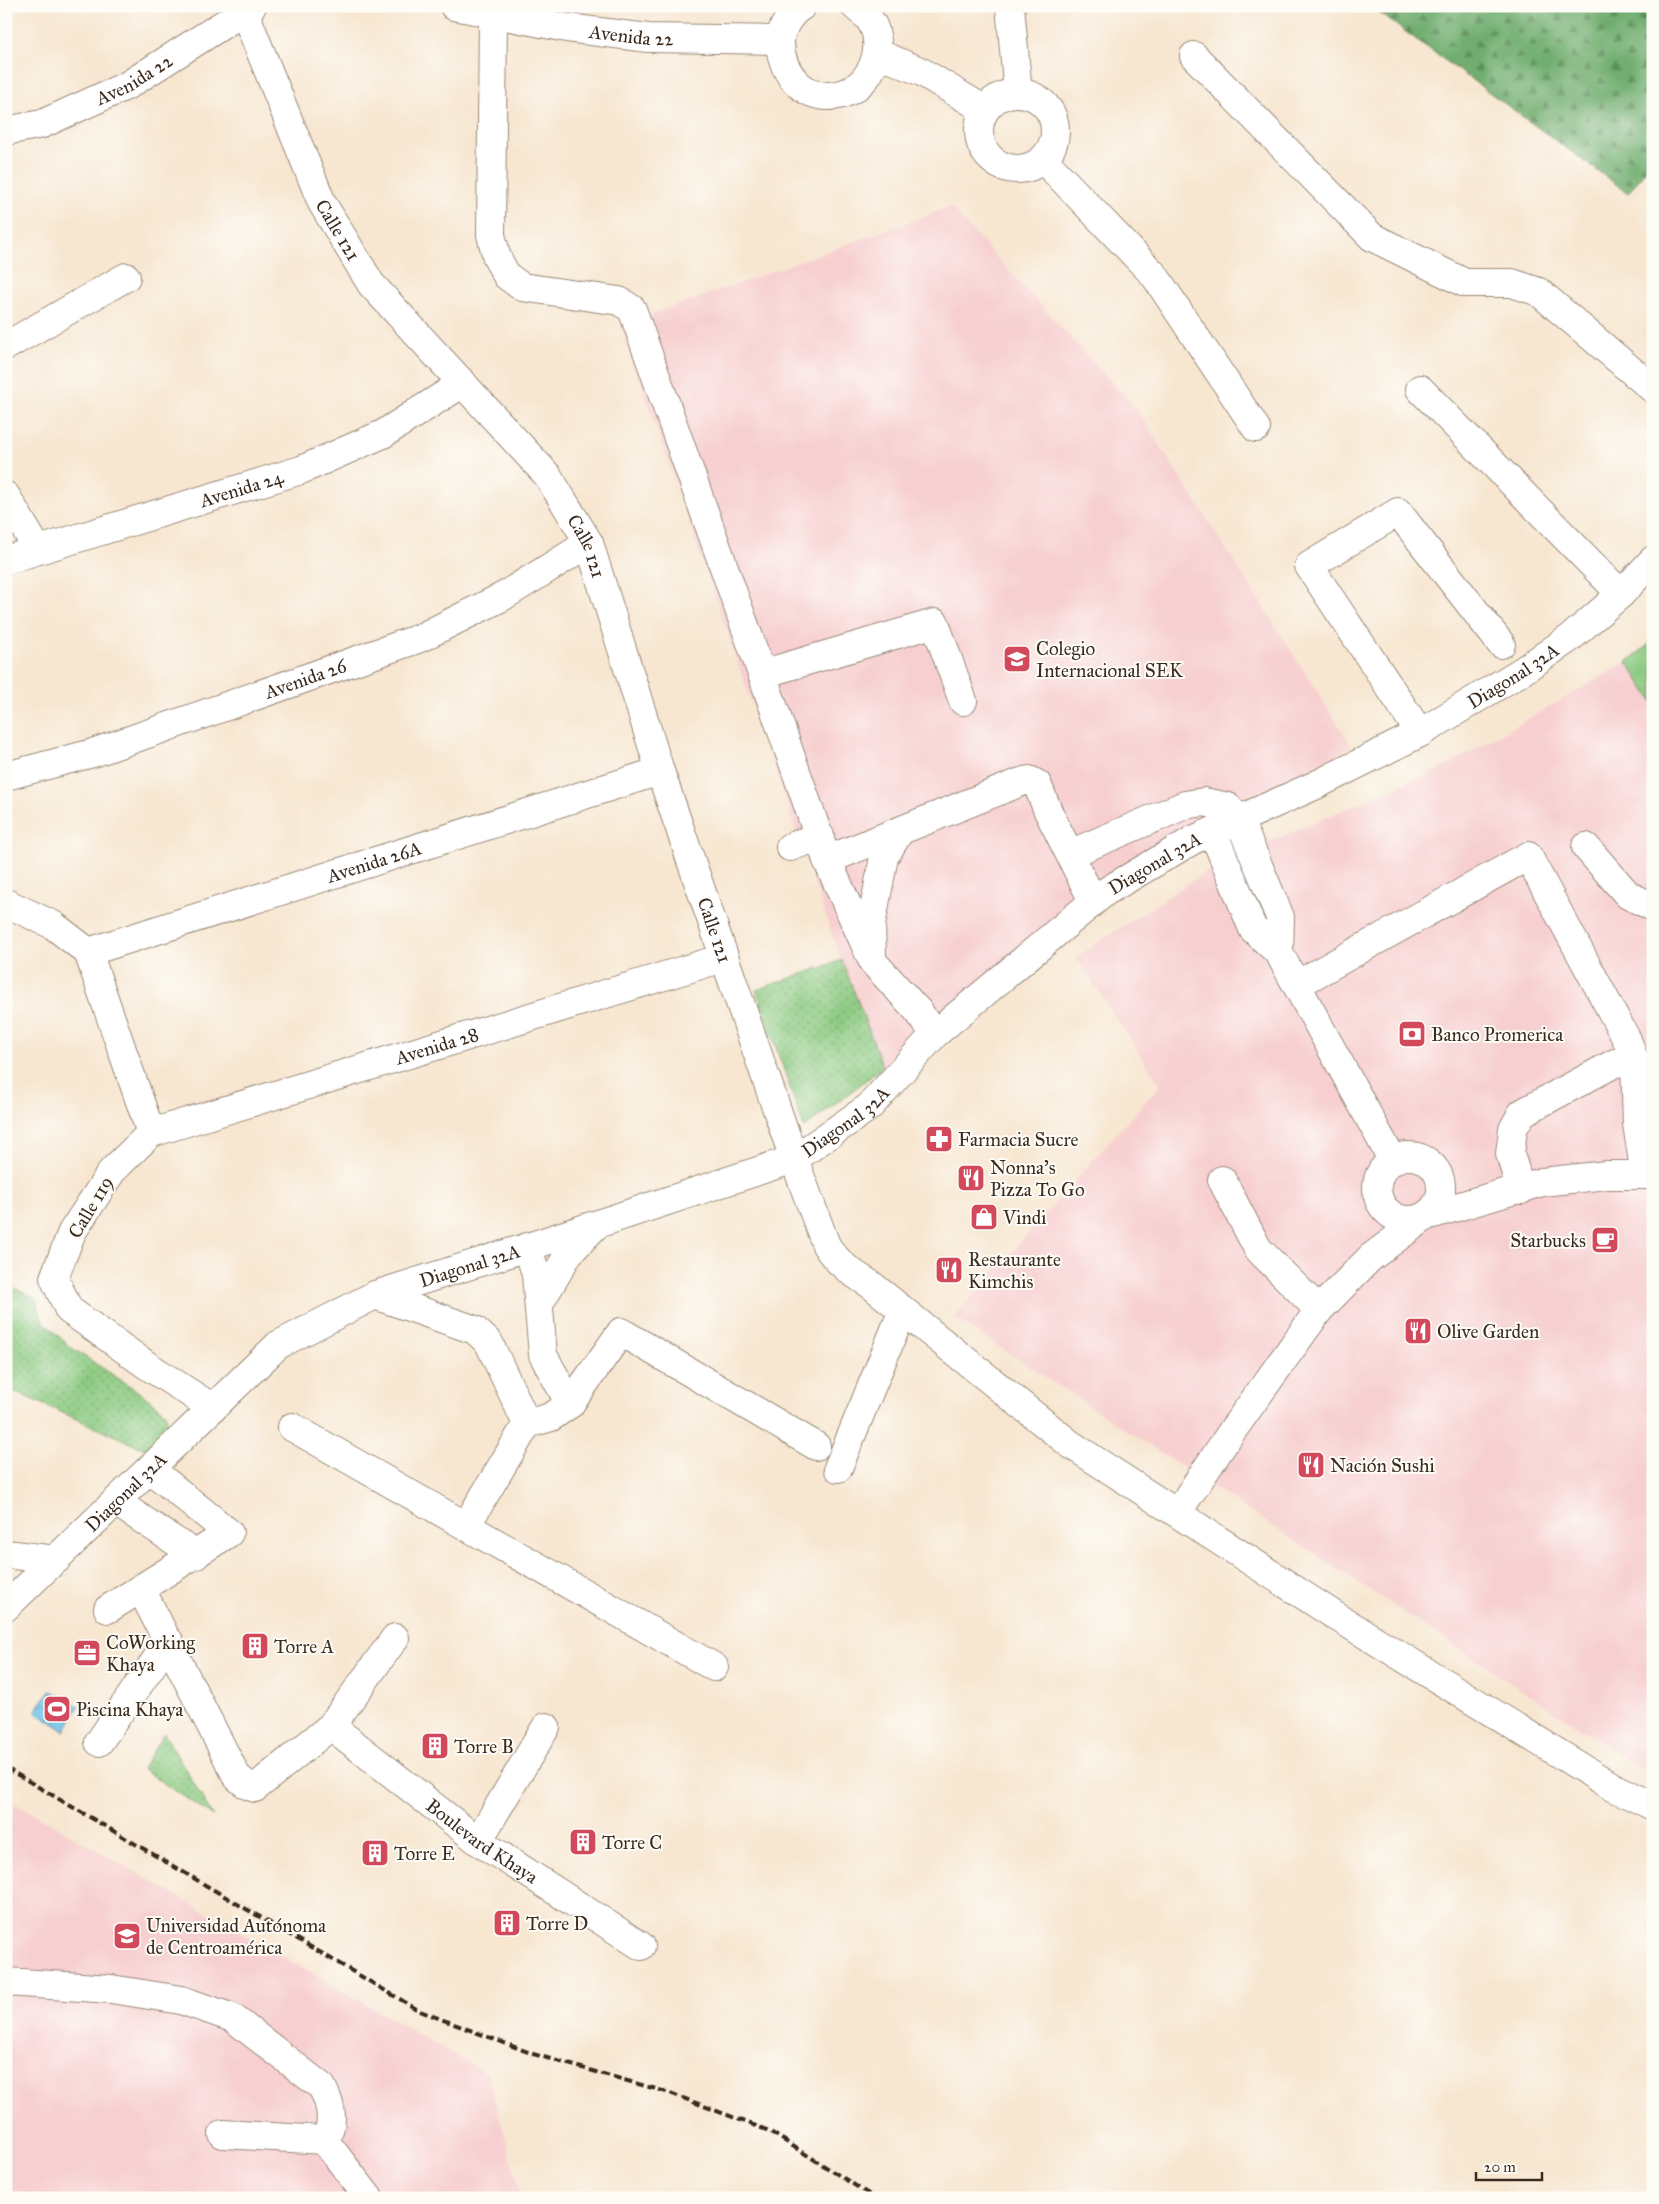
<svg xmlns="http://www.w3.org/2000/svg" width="1659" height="2204" font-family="'IM FELL Great Primer',serif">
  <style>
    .built { fill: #f7cfd0 }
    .grass { fill: #8ac980; stroke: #627a4f }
    .forest { fill: url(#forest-firs); stroke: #556c46 }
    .park { fill: url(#park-dots); stroke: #627a4f }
    .water { fill: url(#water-waves); stroke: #547684 }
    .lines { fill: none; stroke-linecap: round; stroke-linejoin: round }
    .minor-casing { stroke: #987; stroke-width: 30 }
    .minor { stroke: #fff; stroke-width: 28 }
    .rail { stroke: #3b2a1e; stroke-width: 4; stroke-dasharray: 8 4; stroke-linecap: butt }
    .labels { text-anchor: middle; stroke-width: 4; stroke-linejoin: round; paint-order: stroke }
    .street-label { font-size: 19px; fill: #3b2a1e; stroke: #fdfcf7 }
    .poi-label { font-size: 19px; fill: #3b2a1e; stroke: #fdfcf7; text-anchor: start }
  </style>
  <defs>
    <pattern id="forest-firs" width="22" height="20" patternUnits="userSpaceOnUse" patternTransform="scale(1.25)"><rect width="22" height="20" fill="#6fad6e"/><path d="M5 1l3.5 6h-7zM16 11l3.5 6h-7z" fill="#5c8d5a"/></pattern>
    <pattern id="park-dots" width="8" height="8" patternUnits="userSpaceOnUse" patternTransform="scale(1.25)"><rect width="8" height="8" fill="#8ac980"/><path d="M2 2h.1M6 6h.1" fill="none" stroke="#72a368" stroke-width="1.8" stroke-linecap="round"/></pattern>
    <pattern id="water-waves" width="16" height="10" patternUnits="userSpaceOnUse" patternTransform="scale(1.25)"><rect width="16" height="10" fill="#6ec2ea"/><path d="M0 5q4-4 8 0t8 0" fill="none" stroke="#5c9ebd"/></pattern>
  </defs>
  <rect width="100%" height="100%" fill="#fdfcf7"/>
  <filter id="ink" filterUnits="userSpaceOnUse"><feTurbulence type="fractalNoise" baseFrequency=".02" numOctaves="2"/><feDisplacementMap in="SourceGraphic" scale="10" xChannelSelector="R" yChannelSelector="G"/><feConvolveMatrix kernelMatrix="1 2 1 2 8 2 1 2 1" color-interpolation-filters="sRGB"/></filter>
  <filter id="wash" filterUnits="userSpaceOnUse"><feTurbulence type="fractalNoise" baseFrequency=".0096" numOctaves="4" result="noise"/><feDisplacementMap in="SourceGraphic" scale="20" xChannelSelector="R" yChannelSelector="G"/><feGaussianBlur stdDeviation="1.12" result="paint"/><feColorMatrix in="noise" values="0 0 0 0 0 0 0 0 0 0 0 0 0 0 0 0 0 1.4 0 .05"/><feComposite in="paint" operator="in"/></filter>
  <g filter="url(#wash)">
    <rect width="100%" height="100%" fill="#f7e6d0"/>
    <g class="built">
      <path d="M950,207L1137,410L1352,746L1105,895L804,1128L756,990L841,960L621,326Z"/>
      <path d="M1627,662L1653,702V1776L954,1317L1160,1085L1076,957L1220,863L1450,764Z"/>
      <path d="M6,1798L488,2074L522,2198H6Z"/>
    </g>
    <path class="grass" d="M1653,641V702L1627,662Z"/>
    <path class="forest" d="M1370,6H1644L1653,13V161L1628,193Z"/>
    <g class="park">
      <path d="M842,960L883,1067L804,1128L756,990Z"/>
      <path d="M6,1284L36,1299L42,1320L69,1346L142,1394L166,1413L168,1429L149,1451L6,1388Z"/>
      <path d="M164,1733L213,1816L142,1769Z"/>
    </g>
    <path class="water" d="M50,1690L79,1706L65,1731L35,1712Z"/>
  </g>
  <g filter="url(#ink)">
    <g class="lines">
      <defs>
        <g id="minor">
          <path id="s1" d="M242,6L322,203L371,284L548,476L589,543L660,771L794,1159L826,1245C838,1264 852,1273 870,1284L1070,1444L1334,1615L1613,1787L1653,1806"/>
          <path id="s2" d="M454,6L567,28L648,38L780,40"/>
          <path d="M802,6C790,13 779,31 780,44C782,76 808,104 842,94C873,85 889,43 867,16C863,13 859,10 855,6"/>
          <path d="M1010,6L1018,93"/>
          <path d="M493,14L491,235L497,258L507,276L522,287L619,301L632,309L762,674"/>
          <path d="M877,53L922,72L985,110"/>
          <path d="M1194,56L1372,237L1465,283H1512L1539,292L1653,389"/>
          <circle cx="1017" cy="131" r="38"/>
          <path id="s3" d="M6,131L42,124L128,85L252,6"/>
          <path d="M1044,160L1155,276L1256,428"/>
          <path d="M6,346L126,277"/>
          <path d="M1420,389L1621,594"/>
          <path d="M6,496L38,550"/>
          <path id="s4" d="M6,560L301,470L383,434L463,383"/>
          <path d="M1420,733L1309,566L1398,512L1501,644"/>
          <path id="s5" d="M6,776L93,753L420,638L502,597L589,543"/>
          <path d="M1213,832L1253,929L1279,953L1393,1161"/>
          <path d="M790,847L820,836"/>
          <path d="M1586,847L1628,895L1653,907"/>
          <path d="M1070,854L1185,805L1204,802L1228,807L1239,820L1280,917L1279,953"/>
          <path d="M827,860L1021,782L1029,780L1037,784L1048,811L1093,901"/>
          <path d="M6,903L53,925L88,952"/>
          <path id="s6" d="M88,952L660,771"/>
          <path d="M88,952L151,1133L112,1171L72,1232L54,1278L69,1310L148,1366L213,1408"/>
          <path d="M872,953L871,925L884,857L900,831"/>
          <path d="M1298,984L1528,856L1627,1040L1635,1061"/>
          <path d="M935,1034L918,1011L873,962L827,860L762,674L935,623L963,701"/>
          <path id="s7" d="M151,1133L723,958"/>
          <circle cx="1409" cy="1188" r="32"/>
          <path d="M1222,1180L1258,1249L1319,1310"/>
          <path d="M1521,1190L1510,1154L1513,1129L1522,1113L1615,1063L1635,1061L1637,1124L1645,1175"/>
          <path d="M528,1247L536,1275L543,1355L570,1404"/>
          <path d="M375,1295L475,1330L489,1343L527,1424"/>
          <path d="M539,1304L569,1253L594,1227"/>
          <path d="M292,1427L466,1526"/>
          <path d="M838,1468L903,1310"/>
          <path d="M116,1502L196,1555"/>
          <path d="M1177,1513L1232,1431L1319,1310L1370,1258L1426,1216L1542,1182L1607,1175H1653"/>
          <path d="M6,1554L56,1560"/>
          <path d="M141,1589L237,1777L247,1785L255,1788L331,1726L395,1638"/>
          <path id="s8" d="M6,1607L278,1345L375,1295L528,1247L794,1159L869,1107L935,1034L1105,892L1193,840L1316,785L1420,733L1522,671L1570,638L1621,594L1653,560"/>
          <path d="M108,1609L229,1533L150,1469"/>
          <path d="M714,1667L466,1526L527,1424L551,1417L570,1404L621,1332L816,1446"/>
          <path id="s9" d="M331,1726L478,1841L641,1946"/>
          <path d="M99,1742L169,1641"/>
          <path d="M478,1841L546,1727"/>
          <path d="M6,1982L111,1989L181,2000L233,2018L322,2087C331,2104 336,2123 324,2140L223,2134"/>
          <path d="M324,2140L369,2198"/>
        </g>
      </defs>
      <use href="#minor" class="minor-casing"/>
      <use href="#minor" class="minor"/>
      <path class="rail" d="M6,1768L420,2011L533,2054L670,2093L769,2131L875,2198"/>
    </g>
  </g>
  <defs>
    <symbol id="school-square" viewBox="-11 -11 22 22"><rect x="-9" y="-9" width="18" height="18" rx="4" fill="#d1495b" stroke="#fdfcf7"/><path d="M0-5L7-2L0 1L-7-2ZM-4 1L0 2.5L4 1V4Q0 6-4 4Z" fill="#fff"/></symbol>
    <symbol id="bank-square" viewBox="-11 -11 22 22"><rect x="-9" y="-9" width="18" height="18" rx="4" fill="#d1495b" stroke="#fdfcf7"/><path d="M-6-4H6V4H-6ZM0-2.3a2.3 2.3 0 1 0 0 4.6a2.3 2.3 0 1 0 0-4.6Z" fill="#fff"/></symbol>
    <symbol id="pharmacy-square" viewBox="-11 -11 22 22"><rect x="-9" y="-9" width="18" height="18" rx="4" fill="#d1495b" stroke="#fdfcf7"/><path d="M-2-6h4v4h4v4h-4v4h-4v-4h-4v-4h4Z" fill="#fff"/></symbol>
    <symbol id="restaurant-square" viewBox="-11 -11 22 22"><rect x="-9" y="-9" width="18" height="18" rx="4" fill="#d1495b" stroke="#fdfcf7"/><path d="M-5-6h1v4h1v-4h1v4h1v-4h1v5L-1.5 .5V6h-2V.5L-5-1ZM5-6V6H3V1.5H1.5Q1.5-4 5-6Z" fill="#fff"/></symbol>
    <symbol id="shop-square" viewBox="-11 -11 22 22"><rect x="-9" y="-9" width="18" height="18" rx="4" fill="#d1495b" stroke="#fdfcf7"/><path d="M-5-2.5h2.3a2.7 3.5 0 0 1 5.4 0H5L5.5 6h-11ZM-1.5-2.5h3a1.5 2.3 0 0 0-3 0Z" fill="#fff"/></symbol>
    <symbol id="cafe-square" viewBox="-11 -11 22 22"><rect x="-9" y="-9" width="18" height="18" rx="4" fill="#d1495b" stroke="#fdfcf7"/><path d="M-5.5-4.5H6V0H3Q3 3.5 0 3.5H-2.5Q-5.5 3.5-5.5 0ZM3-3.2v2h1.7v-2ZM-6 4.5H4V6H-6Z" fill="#fff"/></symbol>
    <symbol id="building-square" viewBox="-11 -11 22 22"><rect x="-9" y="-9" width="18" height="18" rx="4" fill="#d1495b" stroke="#fdfcf7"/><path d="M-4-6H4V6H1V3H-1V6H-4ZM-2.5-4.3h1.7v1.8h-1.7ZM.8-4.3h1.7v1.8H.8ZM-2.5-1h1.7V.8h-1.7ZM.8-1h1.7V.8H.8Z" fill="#fff"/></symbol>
    <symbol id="office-square" viewBox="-11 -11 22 22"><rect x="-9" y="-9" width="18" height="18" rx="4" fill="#d1495b" stroke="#fdfcf7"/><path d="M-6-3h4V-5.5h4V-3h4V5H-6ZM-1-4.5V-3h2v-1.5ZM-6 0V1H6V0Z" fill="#fff"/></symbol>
    <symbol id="stadium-square" viewBox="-11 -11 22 22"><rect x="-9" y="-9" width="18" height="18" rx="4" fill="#d1495b" stroke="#fdfcf7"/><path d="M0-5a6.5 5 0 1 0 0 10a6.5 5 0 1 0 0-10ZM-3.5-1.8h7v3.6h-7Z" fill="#fff"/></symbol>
    <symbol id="university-square" viewBox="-11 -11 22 22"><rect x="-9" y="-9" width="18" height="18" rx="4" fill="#d1495b" stroke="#fdfcf7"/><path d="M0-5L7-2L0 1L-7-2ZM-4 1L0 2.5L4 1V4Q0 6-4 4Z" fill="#fff"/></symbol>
  </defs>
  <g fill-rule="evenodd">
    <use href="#school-square" x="1001" y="643" width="32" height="32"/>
    <use href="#bank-square" x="1396" y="1018" width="32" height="32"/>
    <use href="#pharmacy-square" x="923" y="1123" width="32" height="32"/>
    <use href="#restaurant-square" x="955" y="1162" width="32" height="32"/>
    <use href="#shop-square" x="968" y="1201" width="32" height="32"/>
    <use href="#cafe-square" x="1589" y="1224" width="32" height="32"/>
    <use href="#restaurant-square" x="933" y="1254" width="32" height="32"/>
    <use href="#restaurant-square" x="1402" y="1315" width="32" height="32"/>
    <use href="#restaurant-square" x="1295" y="1449" width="32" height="32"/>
    <use href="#building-square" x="239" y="1630" width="32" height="32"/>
    <use href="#office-square" x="71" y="1637" width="32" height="32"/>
    <use href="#stadium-square" x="41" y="1693" width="32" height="32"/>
    <use href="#building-square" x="419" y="1730" width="32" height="32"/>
    <use href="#building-square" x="567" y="1826" width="32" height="32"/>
    <use href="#building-square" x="359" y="1837" width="32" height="32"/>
    <use href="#building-square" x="491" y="1907" width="32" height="32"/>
    <use href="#university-square" x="111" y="1920" width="32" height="32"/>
  </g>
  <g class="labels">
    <g class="street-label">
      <text dy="7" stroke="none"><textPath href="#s2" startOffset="180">Avenida 22</textPath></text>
      <text dy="7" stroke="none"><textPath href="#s3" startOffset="139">Avenida 22</textPath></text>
      <text dy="7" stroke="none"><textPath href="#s1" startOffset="244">Calle 121</textPath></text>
      <text dy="7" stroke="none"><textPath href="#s4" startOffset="246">Avenida 24</textPath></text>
      <text dy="7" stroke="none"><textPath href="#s1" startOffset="649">Calle 121</textPath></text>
      <text dy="7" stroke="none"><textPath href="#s8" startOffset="1801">Diagonal 32A</textPath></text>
      <text dy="7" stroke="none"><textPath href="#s5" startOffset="315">Avenida 26</textPath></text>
      <text dy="7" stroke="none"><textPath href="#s6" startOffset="300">Avenida 26A</textPath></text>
      <text dy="7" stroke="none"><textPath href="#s8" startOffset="1396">Diagonal 32A</textPath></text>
      <text dy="7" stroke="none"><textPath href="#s1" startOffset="1054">Calle 121</textPath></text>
      <text dy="7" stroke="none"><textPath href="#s7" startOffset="299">Avenida 28</textPath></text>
      <text dy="7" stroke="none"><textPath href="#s8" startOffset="991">Diagonal 32A</textPath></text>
      <text transform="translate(90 1207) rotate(-59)" y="7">Calle 119</text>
      <text dy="7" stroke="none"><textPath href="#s8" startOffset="586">Diagonal 32A</textPath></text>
      <text dy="7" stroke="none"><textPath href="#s8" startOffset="166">Diagonal 32A</textPath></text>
      <text dy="7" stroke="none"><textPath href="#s9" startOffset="190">Boulevard Khaya</textPath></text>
    </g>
    <g class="poi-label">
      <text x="1036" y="655">Colegio<tspan x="1036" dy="22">Internacional SEK</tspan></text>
      <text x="1431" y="1041">Banco Promerica</text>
      <text x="958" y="1146">Farmacia Sucre</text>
      <text x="990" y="1174">Nonna's<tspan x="990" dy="22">Pizza To Go</tspan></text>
      <text x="1003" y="1224">Vindi</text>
      <text x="1586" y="1247" text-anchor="end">Starbucks</text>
      <text x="968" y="1266">Restaurante<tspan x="968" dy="22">Kimchis</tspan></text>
      <text x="1437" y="1338">Olive Garden</text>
      <text x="1330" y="1472">Nación Sushi</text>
      <text x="106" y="1649">CoWorking<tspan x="106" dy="22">Khaya</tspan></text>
      <text x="274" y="1653">Torre A</text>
      <text x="76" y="1716">Piscina Khaya</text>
      <text x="454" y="1753">Torre B</text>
      <text x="602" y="1849">Torre C</text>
      <text x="394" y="1860">Torre E</text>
      <text x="526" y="1930">Torre D</text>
      <text x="146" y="1932">Universidad Autónoma<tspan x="146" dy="22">de Centroamérica</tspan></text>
    </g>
  </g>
  <rect width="1659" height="2204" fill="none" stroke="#fdfcf7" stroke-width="25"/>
  <path d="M1476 2172v8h66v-8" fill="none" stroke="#3b2a1e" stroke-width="2.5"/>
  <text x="1484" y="2172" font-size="15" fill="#3b2a1e" stroke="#fdfcf7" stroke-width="4" paint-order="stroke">20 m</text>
</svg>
